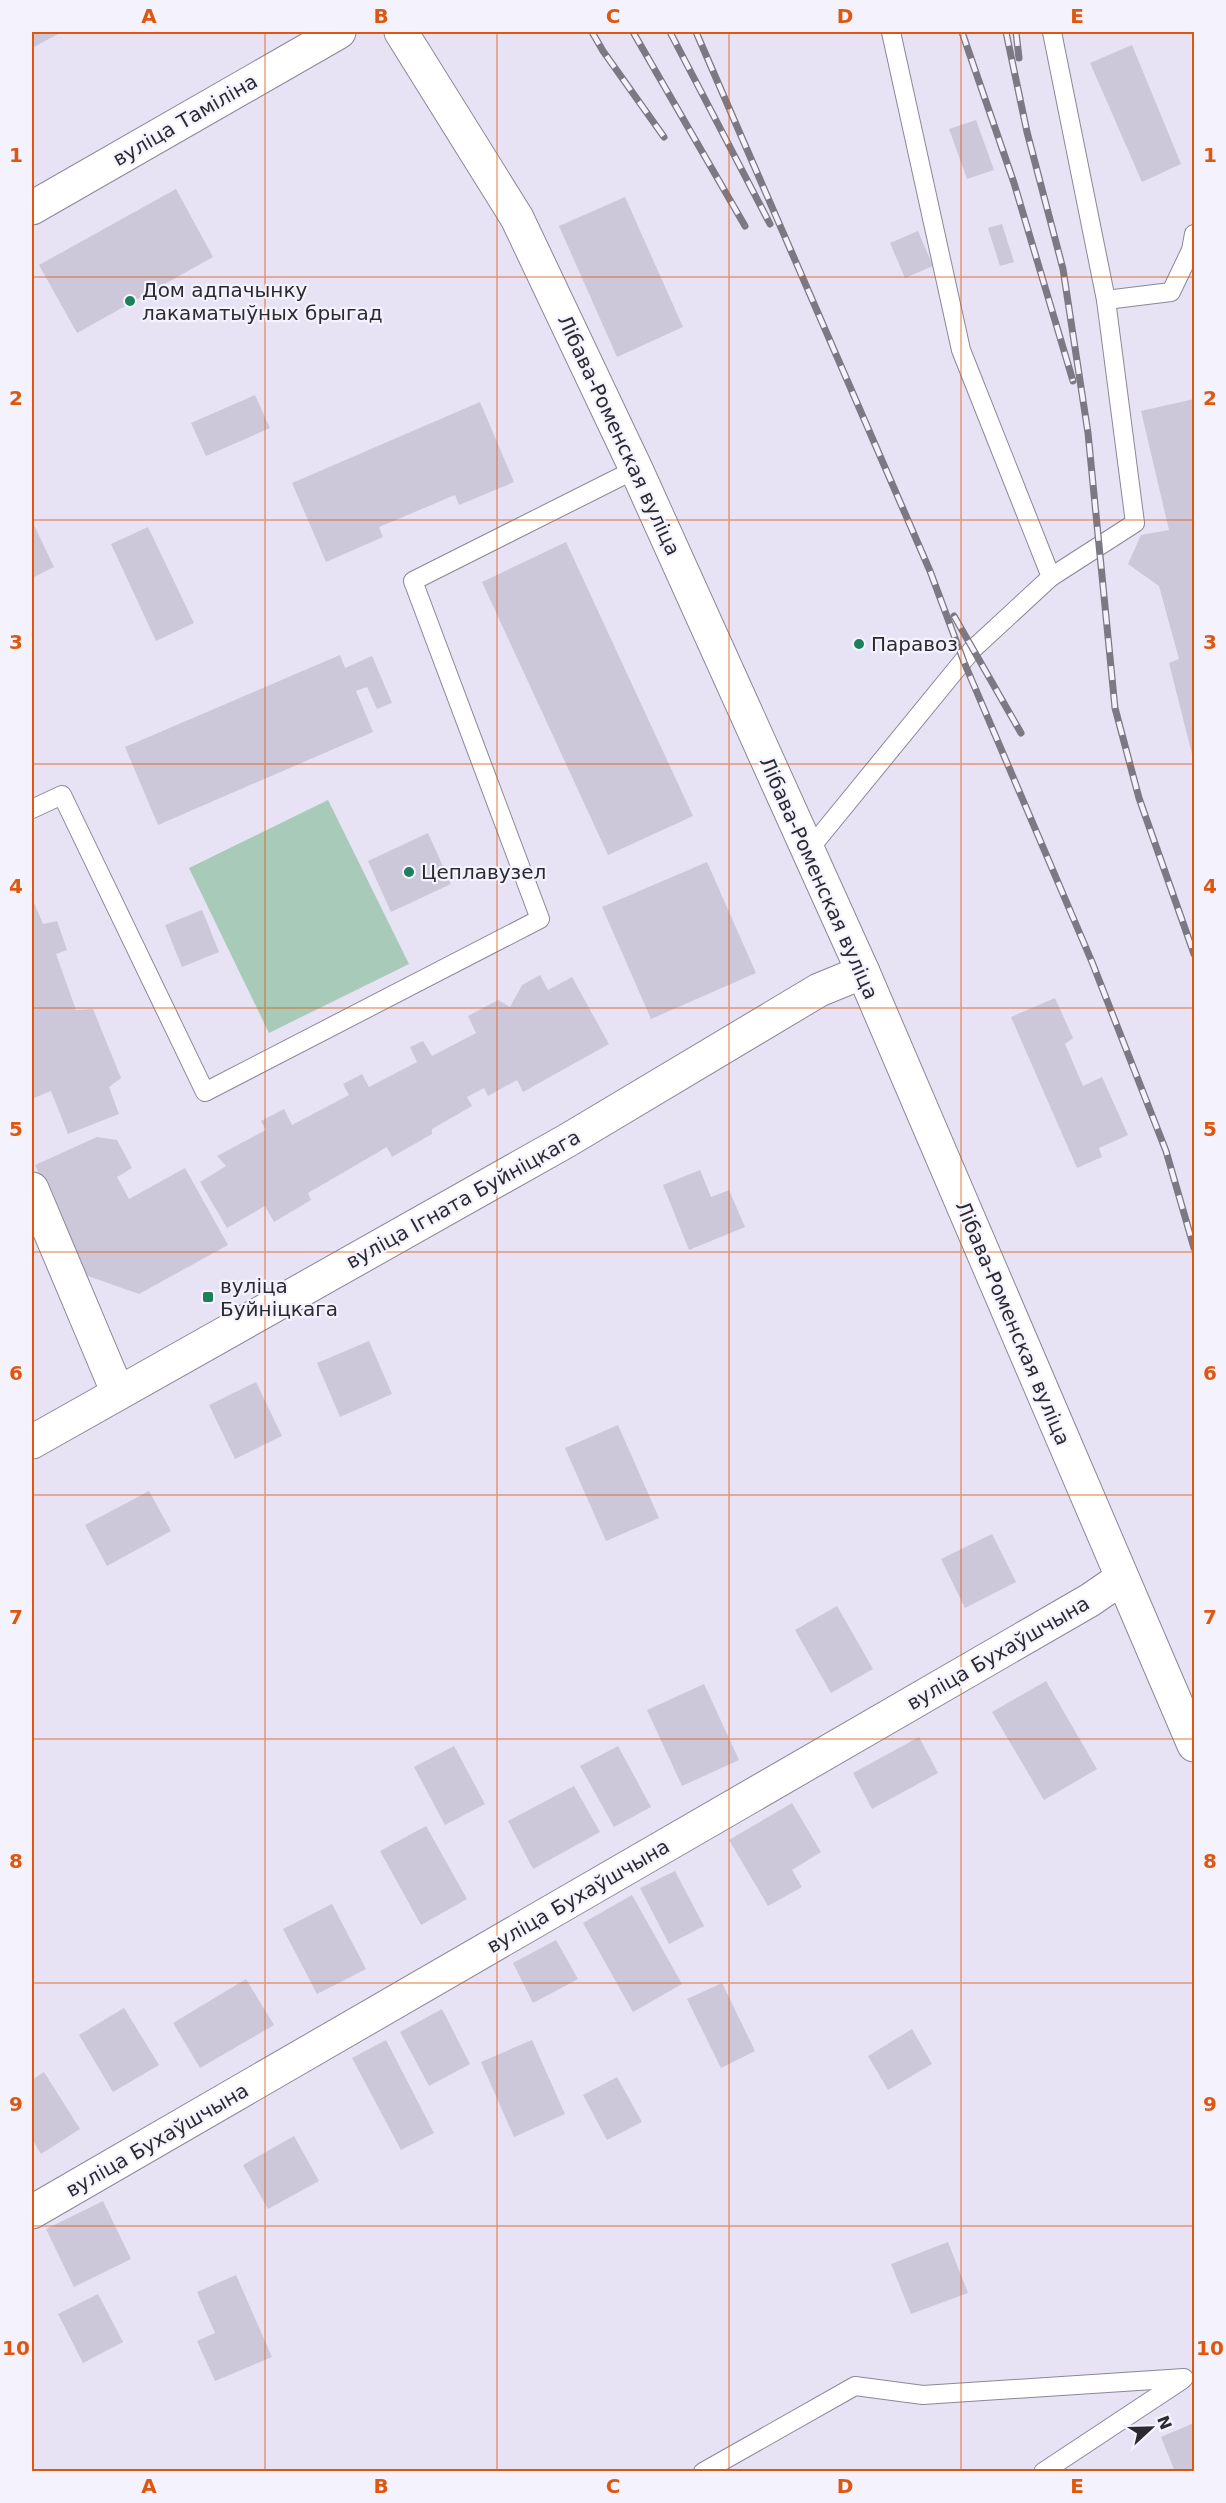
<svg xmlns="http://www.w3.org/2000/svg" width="1226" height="2503" font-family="'DejaVu Sans',sans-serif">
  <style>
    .green { fill: #a8cab8 }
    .building { fill: #ccc8d9 }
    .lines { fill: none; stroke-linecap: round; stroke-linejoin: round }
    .lane-casing { stroke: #8b8797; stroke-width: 20 }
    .street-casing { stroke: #8b8797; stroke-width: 35 }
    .secondary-casing { stroke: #8b8797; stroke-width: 35 }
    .lane { stroke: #fff; stroke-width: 18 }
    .street { stroke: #fff; stroke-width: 33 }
    .secondary { stroke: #fff; stroke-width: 33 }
    .rail-casing { stroke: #7c7984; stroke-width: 7 }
    .rail { stroke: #f4f2fd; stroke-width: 4.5; stroke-dasharray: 14; stroke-linecap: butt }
    .grid { fill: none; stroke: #df570e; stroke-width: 1.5; stroke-opacity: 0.55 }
    .poi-dot { fill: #1c815b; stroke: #f4f2fd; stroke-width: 2 }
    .labels { text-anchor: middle; stroke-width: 4.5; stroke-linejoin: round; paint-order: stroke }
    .street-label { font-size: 20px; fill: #2c2a31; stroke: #f4f2fd }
    .poi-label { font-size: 20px; fill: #2c2a31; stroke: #f4f2fd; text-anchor: start }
    .neatline { fill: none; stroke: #df570e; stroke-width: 2 }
    .grid-label { font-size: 20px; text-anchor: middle; font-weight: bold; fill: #df570e }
  </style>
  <rect width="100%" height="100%" fill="#e7e3f5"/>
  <path class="green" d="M328,800L409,964L269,1033L189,868Z"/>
  <g class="building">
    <path d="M32,32H62L32,48Z"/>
    <path d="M1132,45L1181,164L1142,182L1090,63Z"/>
    <path d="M976,120L994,170L967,179L949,129Z"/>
    <path d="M176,189L213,257L77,333L39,265Z"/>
    <path d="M625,197L683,327L617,357L559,226Z"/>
    <path d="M1002,224L1014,262L1000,266L988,228Z"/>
    <path d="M918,231L933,266L905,278L890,243Z"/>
    <path d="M255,395L270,428L206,456L191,423Z"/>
    <path d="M1194,399V762L1169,663L1179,659L1159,586L1128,564L1141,535L1169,530L1141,411Z"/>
    <path d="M480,402L514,482L459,505L455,495L379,527L383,537L326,562L292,483Z"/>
    <path d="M32,521L54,567L32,578Z"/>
    <path d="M148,527L194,623L156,641L111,544Z"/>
    <path d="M566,542L693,816L608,855L482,582Z"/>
    <path d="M340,655L345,668L372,656L392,703L377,709L367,687L356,691L373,732L158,825L125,747Z"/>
    <path d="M428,833L451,884L391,912L368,861Z"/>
    <path d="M707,862L756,973L651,1019L602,907Z"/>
    <path d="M32,898L43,924L57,921L67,950L56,954L76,1010L93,1009L121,1078L109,1087L119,1114L68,1134L51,1091L34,1098L32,1091Z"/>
    <path d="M202,910L219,952L182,967L165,925Z"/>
    <path d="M540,975L548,990L572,977L609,1044L523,1092L517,1080L488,1096L484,1088L467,1097L472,1106L432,1129V1134L392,1157L387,1147L308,1193L311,1200L274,1222L265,1206L227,1228L200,1182L226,1166L217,1156L266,1130L261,1121L284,1109L292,1125L349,1095L343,1084L362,1074L369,1087L417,1062L410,1047L423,1041L432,1056L476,1033L468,1016L498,1000L510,1007L522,985Z"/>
    <path d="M1055,998L1073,1038L1065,1044L1083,1086L1102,1077L1128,1135L1099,1148L1102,1157L1077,1168L1011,1017Z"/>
    <path d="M97,1137L117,1140L132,1168L117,1177L129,1199L185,1168L228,1245L139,1294L85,1275L35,1165Z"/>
    <path d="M700,1170L711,1197L729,1190L745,1227L689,1250L663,1185Z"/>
    <path d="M369,1341L392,1394L340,1417L317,1363Z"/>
    <path d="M256,1382L282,1436L235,1459L209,1405Z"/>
    <path d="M618,1425L659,1518L606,1541L565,1448Z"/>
    <path d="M149,1491L171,1531L107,1566L85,1525Z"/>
    <path d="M992,1534L1016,1582L965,1608L941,1559Z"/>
    <path d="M837,1606L873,1669L831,1693L795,1630Z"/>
    <path d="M1046,1681L1097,1769L1044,1800L992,1712Z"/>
    <path d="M704,1684L739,1760L682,1786L647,1710Z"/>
    <path d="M919,1737L938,1773L872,1809L853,1773Z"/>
    <path d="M454,1746L485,1804L445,1825L414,1767Z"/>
    <path d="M618,1746L651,1807L614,1827L580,1766Z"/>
    <path d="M574,1786L600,1832L533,1869L508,1821Z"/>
    <path d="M792,1803L821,1852L792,1870L802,1887L768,1906L729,1840Z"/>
    <path d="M426,1826L467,1899L421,1925L380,1851Z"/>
    <path d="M675,1871L704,1926L669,1944L640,1888Z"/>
    <path d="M632,1895L682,1984L633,2012L583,1923Z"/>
    <path d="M332,1904L366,1969L317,1994L283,1929Z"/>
    <path d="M556,1940L578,1979L533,2003L513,1963Z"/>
    <path d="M246,1979L274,2025L200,2068L173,2023Z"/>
    <path d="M722,1983L755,2051L721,2068L687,1999Z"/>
    <path d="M124,2008L159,2065L113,2092L79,2035Z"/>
    <path d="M442,2009L470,2064L429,2086L400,2032Z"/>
    <path d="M912,2029L932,2064L888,2090L868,2056Z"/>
    <path d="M386,2040L434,2133L401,2150L352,2058Z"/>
    <path d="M532,2040L565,2114L514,2137L481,2062Z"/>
    <path d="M44,2072L80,2129L41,2154L32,2139V2080Z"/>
    <path d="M617,2077L642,2122L607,2140L583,2095Z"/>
    <path d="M294,2136L319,2181L268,2209L243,2165Z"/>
    <path d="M103,2201L131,2259L74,2287L46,2229Z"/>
    <path d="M948,2242L968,2293L911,2314L891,2264Z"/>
    <path d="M236,2275L272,2357L215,2381L197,2341L215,2333L197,2292Z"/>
    <path d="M98,2294L123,2342L83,2363L58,2314Z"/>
    <path d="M1194,2423V2472H1175L1161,2437Z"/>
  </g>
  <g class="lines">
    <defs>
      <g id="lane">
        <path d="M1106,300L1171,292L1191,250L1194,234"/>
        <path d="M1051,577L1135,523L1106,300L1052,32"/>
        <path d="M32,809L62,795L205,1092L540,919L413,581L636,469"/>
        <path d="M807,852L972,650L1051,577L961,350L891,32"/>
        <path d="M703,2472L855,2386L923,2395L1184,2378"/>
        <path d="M1043,2472L1182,2380"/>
      </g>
      <g id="street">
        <path d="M32,208L339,32"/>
        <path d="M32,1189L118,1393"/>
        <path d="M32,2212L1090,1600L1122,1578"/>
      </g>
      <g id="secondary">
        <path d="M401,32L517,218L636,469L863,972L1194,1745"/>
        <path d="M32,1442L568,1140L819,990L863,972"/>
      </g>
    </defs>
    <use href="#lane" class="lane-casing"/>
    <use href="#street" class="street-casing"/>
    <use href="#secondary" class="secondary-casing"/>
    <use href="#lane" class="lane"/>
    <use href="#street" class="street"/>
    <use href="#secondary" class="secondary"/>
    <defs>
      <g id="rail">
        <path d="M592,32L603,51L664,137"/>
        <path d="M633,32L745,226"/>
        <path d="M670,32L770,224"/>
        <path d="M696,32L930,571L964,662L1092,962L1166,1151L1194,1248"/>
        <path d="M962,32L1014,183L1073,381"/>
        <path d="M1006,32L1027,132L1063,269L1088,433L1115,708L1139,798L1194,954"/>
        <path d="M1016,32L1019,58"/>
        <path d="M954,616L1021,733"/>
      </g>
    </defs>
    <use href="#rail" class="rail-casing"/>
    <use href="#rail" class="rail"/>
  </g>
  <path class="grid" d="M265,32V2472M497,32V2472M729,32V2472M961,32V2472M32,277H1194M32,520H1194M32,764H1194M32,1008H1194M32,1252H1194M32,1495H1194M32,1739H1194M32,1983H1194M32,2226H1194"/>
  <g class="poi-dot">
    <circle cx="130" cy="301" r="6"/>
    <circle cx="859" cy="644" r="6"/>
    <circle cx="409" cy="872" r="6"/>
    <rect x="202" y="1291" width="12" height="12" rx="3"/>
  </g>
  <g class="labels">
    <g class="street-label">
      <text transform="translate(185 120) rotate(-30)" y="7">вуліца Таміліна</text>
      <text transform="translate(619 435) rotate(65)" y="7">Лібава-Роменская вуліца</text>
      <text transform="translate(819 878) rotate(66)" y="7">Лібава-Роменская вуліца</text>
      <text transform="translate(463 1199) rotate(-29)" y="7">вуліца Ігната Буйніцкага</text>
      <text transform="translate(1013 1323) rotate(67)" y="7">Лібава-Роменская вуліца</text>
      <text transform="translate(998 1653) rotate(-30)" y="7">вуліца Бухаўшчына</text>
      <text transform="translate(578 1896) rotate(-30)" y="7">вуліца Бухаўшчына</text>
      <text transform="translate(157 2140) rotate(-30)" y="7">вуліца Бухаўшчына</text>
    </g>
    <g class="poi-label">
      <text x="142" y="297">Дом адпачынку<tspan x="142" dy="23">лакаматыўных брыгад</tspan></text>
      <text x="871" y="651">Паравоз</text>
      <text x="421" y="879">Цеплавузел</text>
      <text x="220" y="1293">вуліца<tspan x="220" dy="23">Буйніцкага</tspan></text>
    </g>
  </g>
  <rect width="1226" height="2503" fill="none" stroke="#f4f2fd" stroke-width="66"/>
  <g transform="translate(1151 2428) rotate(68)" stroke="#f4f2fd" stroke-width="4.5" paint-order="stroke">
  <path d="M0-4.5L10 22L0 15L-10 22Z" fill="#2c2a31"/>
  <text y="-9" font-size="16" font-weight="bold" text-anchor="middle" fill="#2c2a31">N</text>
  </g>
  <rect x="33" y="33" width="1160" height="2437" class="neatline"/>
  <g class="grid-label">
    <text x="149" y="23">A</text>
    <text x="381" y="23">B</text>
    <text x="613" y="23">C</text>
    <text x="845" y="23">D</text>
    <text x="1077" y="23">E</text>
    <text x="16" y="162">1</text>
    <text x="1210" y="162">1</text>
    <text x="16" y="405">2</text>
    <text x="1210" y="405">2</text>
    <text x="16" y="649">3</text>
    <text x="1210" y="649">3</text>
    <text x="16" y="893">4</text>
    <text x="1210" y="893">4</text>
    <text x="16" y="1136">5</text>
    <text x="1210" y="1136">5</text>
    <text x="16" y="1380">6</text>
    <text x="1210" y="1380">6</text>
    <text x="16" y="1624">7</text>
    <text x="1210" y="1624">7</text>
    <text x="16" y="1868">8</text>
    <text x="1210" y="1868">8</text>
    <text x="16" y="2111">9</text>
    <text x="1210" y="2111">9</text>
    <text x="16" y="2355">10</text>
    <text x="1210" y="2355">10</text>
    <text x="149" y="2493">A</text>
    <text x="381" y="2493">B</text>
    <text x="613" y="2493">C</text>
    <text x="845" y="2493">D</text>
    <text x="1077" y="2493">E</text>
  </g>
</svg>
